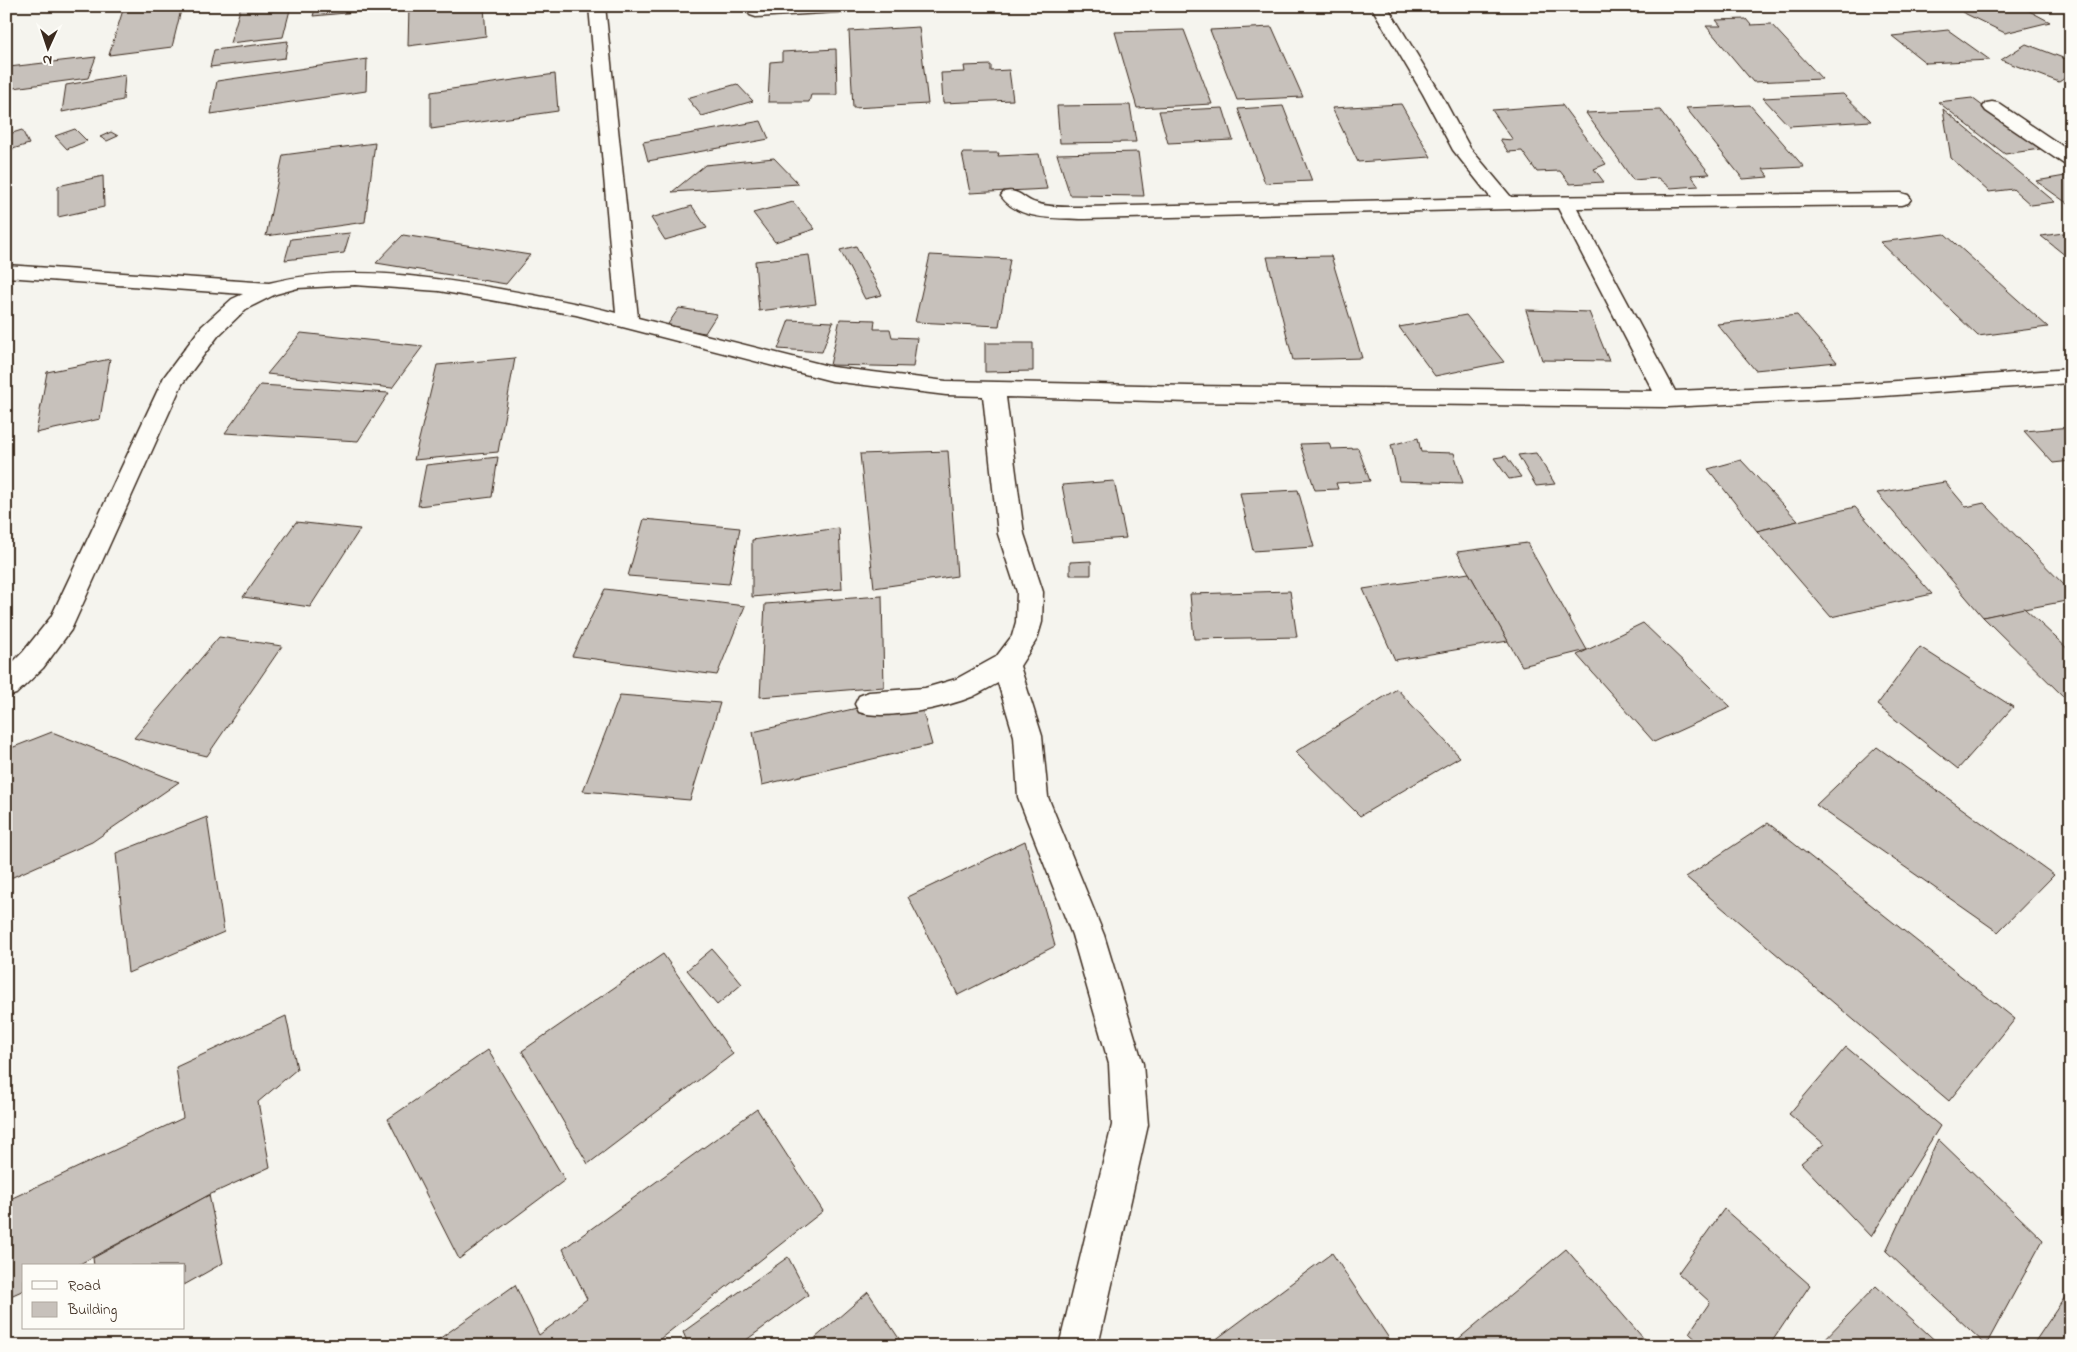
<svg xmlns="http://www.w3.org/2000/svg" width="2077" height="1352" font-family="'Indie Flower',sans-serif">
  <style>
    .building { fill: #c7c1bb; stroke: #3b2a1e }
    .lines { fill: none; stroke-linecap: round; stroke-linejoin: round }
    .street-casing { stroke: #3b2a1e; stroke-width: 3 }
    .street { fill: #fdfcf7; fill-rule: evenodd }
  </style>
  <rect width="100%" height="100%" fill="#f5f4ee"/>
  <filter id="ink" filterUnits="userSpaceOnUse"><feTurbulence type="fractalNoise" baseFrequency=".02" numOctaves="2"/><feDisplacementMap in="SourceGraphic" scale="10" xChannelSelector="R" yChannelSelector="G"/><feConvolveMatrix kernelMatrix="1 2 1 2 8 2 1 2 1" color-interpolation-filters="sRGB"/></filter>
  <g filter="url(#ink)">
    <g class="building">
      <path d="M150,6H182L172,47L109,55L123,10Z"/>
      <path d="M241,6H291L283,37L230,43Z"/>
      <path d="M316,6H378V10L313,16Z"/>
      <path d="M409,6H484L486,36L408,46Z"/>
      <path d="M1984,6H2020L2050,22L2005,33L1962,12Z"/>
      <path d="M1746,19L1751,25L1771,24L1822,79L1753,82L1706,26H1721L1716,20Z"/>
      <path d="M919,27L928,104L853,108L849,31Z"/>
      <path d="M1272,27L1303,97L1237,100L1210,30Z"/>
      <path d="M1184,30L1212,104L1137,108L1115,32Z"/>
      <path d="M1948,30L1990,60L1926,63L1892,36Z"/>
      <path d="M288,41L285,58L210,67L214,50Z"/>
      <path d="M2026,44L2071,61V74L2059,82L2001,60Z"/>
      <path d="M836,49L837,95H811L809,102H768L770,62L782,61V52Z"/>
      <path d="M96,57L88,78L6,89V74L9,67Z"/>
      <path d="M367,59L366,91L211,114L217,81Z"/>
      <path d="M991,65V71L1009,70L1013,100L943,103L941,73L965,72L964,66Z"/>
      <path d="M555,74L558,111L431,129V92Z"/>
      <path d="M125,75L123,100L62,112L66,85Z"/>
      <path d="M737,84L753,101L702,116L687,98Z"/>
      <path d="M1843,94L1871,121L1789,126L1763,98Z"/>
      <path d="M1972,98L2040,149L2005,154L1938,102Z"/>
      <path d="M1401,104L1431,157L1358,162L1332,108Z"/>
      <path d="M1130,105L1136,142L1060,143L1057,106Z"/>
      <path d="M1562,105L1606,164L1594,169L1604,182L1570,184L1560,171L1537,172L1522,151L1508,152L1500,139L1513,140L1492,110Z"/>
      <path d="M1750,105L1804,167L1763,169L1769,177L1743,179L1686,108Z"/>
      <path d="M1283,106L1312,181L1265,183L1238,109Z"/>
      <path d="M1223,108L1233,140L1168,143L1159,111Z"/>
      <path d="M1943,109L2055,202L2031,205L2013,189L1989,192L1951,158Z"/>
      <path d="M1660,110L1710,174L1691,175L1699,186L1670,188L1658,178L1633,180L1586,113Z"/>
      <path d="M761,121L769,139L648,161L643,142Z"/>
      <path d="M75,129L87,141L67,149L55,136Z"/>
      <path d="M22,130L29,144L6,151V135Z"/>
      <path d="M111,132L118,136L107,141L100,137Z"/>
      <path d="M375,143L365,222L266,236L283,155Z"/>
      <path d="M1138,152L1144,196L1070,195L1057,154Z"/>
      <path d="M962,153H999L998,156L1039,154L1047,189L970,193Z"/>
      <path d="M774,158L799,184L672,192L705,165Z"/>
      <path d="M2071,175V206L2036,181Z"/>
      <path d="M103,176L104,207L58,217V186Z"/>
      <path d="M793,202L815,229L775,242L753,213Z"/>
      <path d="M692,206L707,228L665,240L651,218Z"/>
      <path d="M2071,232V260L2041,236Z"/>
      <path d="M350,233L344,253L285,260L291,239Z"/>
      <path d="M1945,234L2048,327L1978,336L1880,242Z"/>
      <path d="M403,235L530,255L506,284L376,263Z"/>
      <path d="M856,246L882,295L865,299L840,250Z"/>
      <path d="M809,255L816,304L759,311L755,261Z"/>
      <path d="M930,255L1010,259L999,326L915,322Z"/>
      <path d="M1331,256L1362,358L1293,360L1267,257Z"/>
      <path d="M679,308L717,314L705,333L666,327Z"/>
      <path d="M1526,310L1589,312L1609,361L1542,360Z"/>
      <path d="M1466,315L1504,362L1435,376L1399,327Z"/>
      <path d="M1797,315L1837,362L1755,370L1717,324Z"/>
      <path d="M840,319L875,320L874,329H890L892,337L917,338L913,367L830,365Z"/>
      <path d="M789,320L833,322L822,352L778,349Z"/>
      <path d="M301,333L423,346L392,388L267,374Z"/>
      <path d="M985,343H1033V371L985,372Z"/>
      <path d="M515,358L498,452L414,460L437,365Z"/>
      <path d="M110,359L100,419L36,433L47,372Z"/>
      <path d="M260,385L389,393L358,441L225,433Z"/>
      <path d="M2071,427V461L2053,463L2024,431Z"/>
      <path d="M1418,438L1421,452L1454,453L1463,483L1399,481L1391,445Z"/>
      <path d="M1329,443L1331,449L1358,448L1370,481L1336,483L1338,489L1315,490L1300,444Z"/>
      <path d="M948,451L957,576L874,588L860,454Z"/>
      <path d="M1536,453L1555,484L1536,486L1518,455Z"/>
      <path d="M1506,456L1521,477L1509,479L1494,458Z"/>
      <path d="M498,457L492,497L418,506L426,465Z"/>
      <path d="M1741,460L1798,521L1757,531L1708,469Z"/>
      <path d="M1114,481L1126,538L1073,542L1062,485Z"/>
      <path d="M1945,482L1966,507L1984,503L2071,592V600L1983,617L1877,493Z"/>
      <path d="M1298,490L1314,547L1253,551L1240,493Z"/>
      <path d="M1855,507L1932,594L1831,617L1757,531Z"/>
      <path d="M644,519L740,528L729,584L628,576Z"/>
      <path d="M296,522L360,529L310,607L243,597Z"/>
      <path d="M839,528L842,589L752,597V540Z"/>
      <path d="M1527,543L1587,650L1522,666L1457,552Z"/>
      <path d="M1091,561V575H1070V562Z"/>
      <path d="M1469,573L1508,641L1395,660L1363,589Z"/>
      <path d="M605,589L745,606L717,675L572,656Z"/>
      <path d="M1290,591L1297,637L1194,639L1190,594Z"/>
      <path d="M882,596L884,687L760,697L765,604Z"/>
      <path d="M2024,608L2071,652V704L1983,617Z"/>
      <path d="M1643,623L1731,707L1654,742L1577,655Z"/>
      <path d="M219,637L282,646L207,756L134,738Z"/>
      <path d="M1920,647L2013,707L1958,769L1877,705Z"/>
      <path d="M1397,689L1460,757L1360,816L1295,752Z"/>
      <path d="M918,694L932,745L762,785L753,732Z"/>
      <path d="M620,695L720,703L690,800L583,791Z"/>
      <path d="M52,732L179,782L92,842L6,880V750Z"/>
      <path d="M1877,747L2054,875L1998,932L1816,805Z"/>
      <path d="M207,817L224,932L128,973L116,853Z"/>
      <path d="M1768,823L2015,1019L1949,1101L1686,877Z"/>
      <path d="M1025,841L1055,946L958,995L908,897Z"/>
      <path d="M712,949L742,984L717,1005L687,970Z"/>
      <path d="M663,954L733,1054L588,1164L522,1051Z"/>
      <path d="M286,1016L297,1069L258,1102L270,1167L209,1195L76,1266H24V1290L6,1298V1201L183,1118L176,1067Z"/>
      <path d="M1846,1047L1940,1126L1871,1237L1801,1163L1824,1144L1789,1114Z"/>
      <path d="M488,1050L565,1180L459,1259L388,1119Z"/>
      <path d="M757,1109L823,1211L651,1346H433L432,1344L515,1285L539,1335L587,1299L563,1249Z"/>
      <path d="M1938,1139L2043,1240L1986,1345L1886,1251Z"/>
      <path d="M209,1195L223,1263L184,1285V1266H94L93,1258Z"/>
      <path d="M1724,1209L1810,1285L1769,1346H1703L1689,1333L1710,1302L1678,1273Z"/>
      <path d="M1566,1249L1650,1346H1450Z"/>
      <path d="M1332,1253L1394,1346H1207Z"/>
      <path d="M788,1257L808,1295L738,1346H689L683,1332Z"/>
      <path d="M1876,1286L1941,1346H1818Z"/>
      <path d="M2071,1288V1346H2032Z"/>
      <path d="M868,1292L904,1346H806Z"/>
    </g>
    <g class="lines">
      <defs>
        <g id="street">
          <path d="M589,6H605L638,318L832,367L946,381L1189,386L1653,391L1558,208L1084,219C1058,218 1018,221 1001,196L1004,192C1019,188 1024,200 1036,203C1051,208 1069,207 1084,207L1491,198L1453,150L1423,94L1371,6H1387L1441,94L1470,148L1511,197L1901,193L1908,195L1911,199L1908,203L1901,205L1577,208L1675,391L1868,383L2071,369V383L1868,397L1668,407L1189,402L1006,397L1024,534L1043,592L1042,622L1037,639L1020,666L1042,736L1048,797L1104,935L1143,1064L1148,1125L1098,1346H1059L1112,1125L1109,1064L1072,935L1018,797L1014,736L998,683C990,687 982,692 974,696C948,707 885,721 859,712L855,704L859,696L869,692L925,688L956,679L996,657L1012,636L1016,622L1017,592L998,534L983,396L946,395L832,381L576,315L439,291L355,285L298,288L276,294L246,309L218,336L182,384L71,630L43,668L16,694L6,697V669L23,652L51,617L164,377L202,326L232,299L243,294L6,277V265L269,283C345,264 424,276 500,289C539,296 578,303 616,313Z"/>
          <path d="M772,6H863L861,9L855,11L756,17L750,15L748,12L750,9Z"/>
          <path d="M1992,102L1998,103L2071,152V166L2064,164L1986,111L1983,107L1986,103Z"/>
        </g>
      </defs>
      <use href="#street" class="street-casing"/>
      <use href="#street" class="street"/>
    </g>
  </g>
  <rect width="2077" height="1352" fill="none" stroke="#fdfcf7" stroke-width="25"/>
  <rect x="12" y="12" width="2052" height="1327" fill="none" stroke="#3b2a1e" stroke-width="2" filter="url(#ink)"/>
  <rect x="22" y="1264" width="162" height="65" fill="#fdfcf7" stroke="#afa8a0"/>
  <rect x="32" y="1281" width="25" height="8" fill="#fdfcf7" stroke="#afa8a0"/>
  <text x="68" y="1290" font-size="15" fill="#3b2a1e">Road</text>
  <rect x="32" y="1302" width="25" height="15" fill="#c7c1bb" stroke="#afa8a0"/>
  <text x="68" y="1314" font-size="15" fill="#3b2a1e">Building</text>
  <g transform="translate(48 48) rotate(183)" stroke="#fdfcf7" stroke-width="4" paint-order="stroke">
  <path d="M0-4L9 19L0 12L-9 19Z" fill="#3b2a1e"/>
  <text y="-8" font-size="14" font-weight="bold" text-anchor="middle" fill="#3b2a1e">N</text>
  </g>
</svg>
